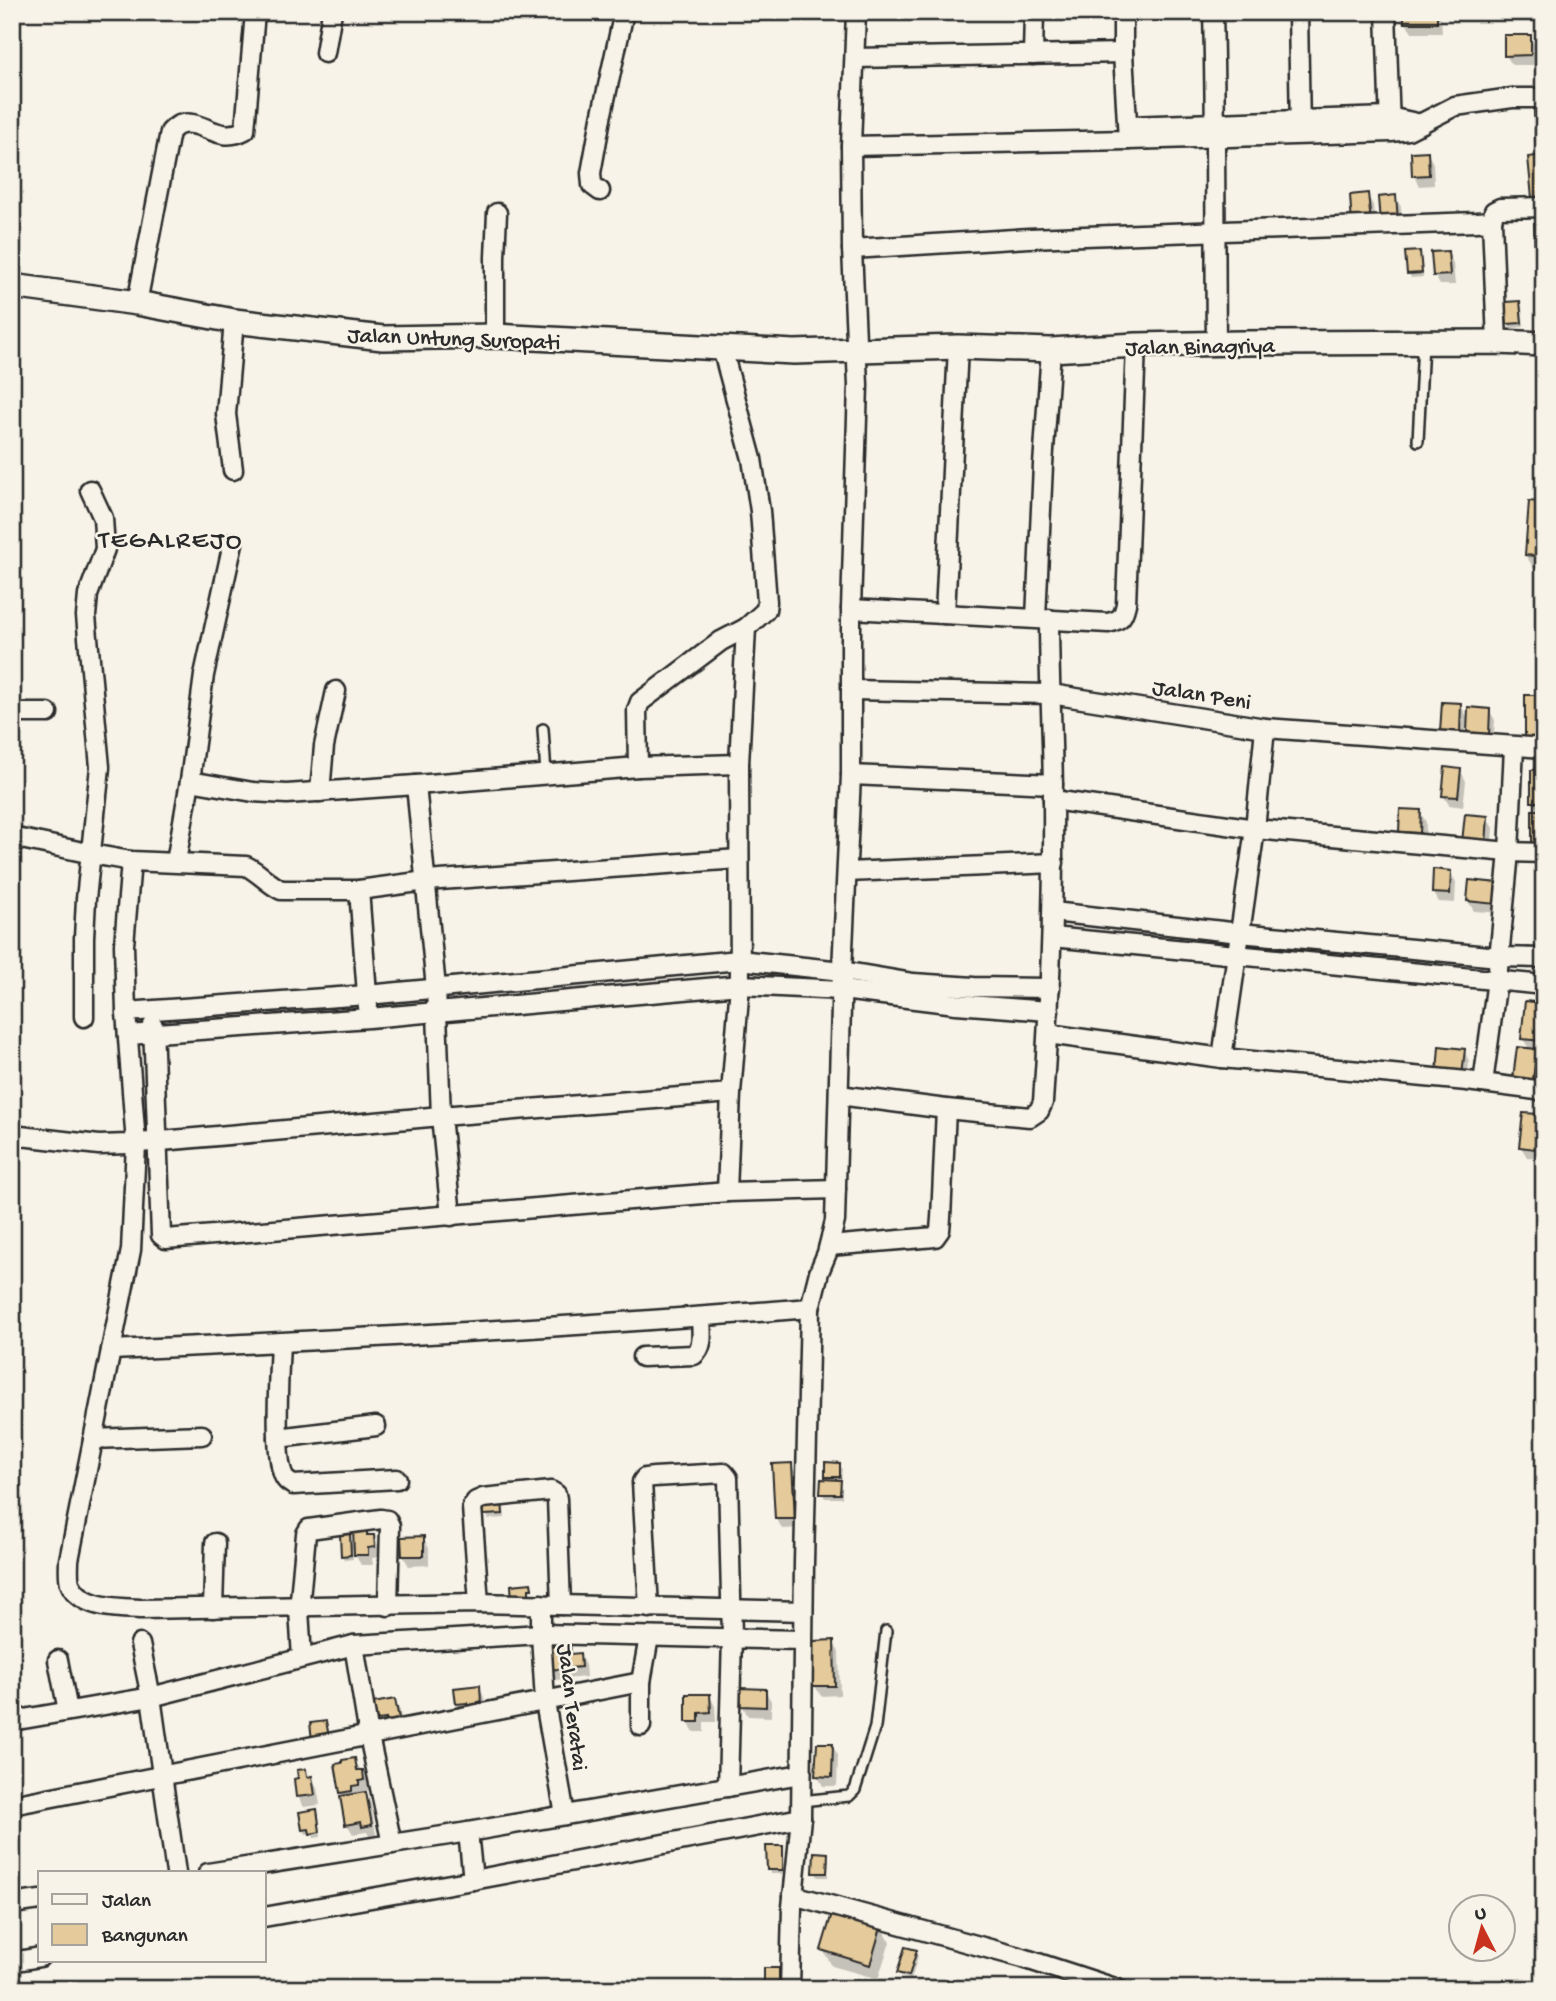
<svg xmlns="http://www.w3.org/2000/svg" width="1556" height="2001" font-family="'Gochi Hand',sans-serif">
  <style>
    .shadow { fill: #0003 }
    .building { fill: #e5cb9b; stroke: #2b2b2b; stroke-width: 2 }
    .lines { fill: none; stroke-linecap: round; stroke-linejoin: round }
    .service-casing { stroke: #2b2b2b; stroke-width: 14 }
    .minor-casing { stroke: #2b2b2b; stroke-width: 23 }
    .tertiary-casing { stroke: #2b2b2b; stroke-width: 28 }
    .service { stroke: #f7f3e8; stroke-width: 9 }
    .minor { stroke: #f7f3e8; stroke-width: 18 }
    .tertiary { stroke: #f7f3e8; stroke-width: 23 }
    .labels { text-anchor: middle; stroke-width: 5; stroke-linejoin: round; paint-order: stroke }
    .street-label { font-size: 23px; fill: #2b2b2b; stroke: #f7f3e8 }
    .quarter-label { font-size: 26px; letter-spacing: 2px; fill: #2b2b2b; stroke: #f7f3e8 }
  </style>
  <rect width="100%" height="100%" fill="#f7f3e8"/>
  <filter id="ink" filterUnits="userSpaceOnUse"><feTurbulence type="fractalNoise" baseFrequency=".0143" numOctaves="2"/><feDisplacementMap in="SourceGraphic" scale="14" xChannelSelector="R" yChannelSelector="G"/><feConvolveMatrix kernelMatrix="1 2 1 2 8 2 1 2 1" color-interpolation-filters="sRGB"/></filter>
  <g filter="url(#ink)">
    <g class="shadow">
      <path d="M1406,12H1438L1441,19L1442,33H1412L1406,23Z"/>
      <path d="M1530,37L1536,47V65H1512L1506,55Z"/>
      <path d="M1544,111V156L1538,146Z"/>
      <path d="M1427,153L1433,163L1434,185L1419,186L1414,176Z"/>
      <path d="M1367,195L1373,205L1376,233L1360,234Z"/>
      <path d="M1395,197L1401,207L1403,231L1388,232Z"/>
      <path d="M1544,225V269H1542L1536,259Z"/>
      <path d="M1419,253L1421,257L1423,277L1411,278L1409,273Z"/>
      <path d="M1448,253L1453,263L1455,285H1440L1434,275Z"/>
      <path d="M1519,302L1522,307L1524,327L1511,328L1508,324Z"/>
      <path d="M1544,484V571H1535L1526,555Z"/>
      <path d="M1538,697L1543,707L1544,748H1533L1527,738Z"/>
      <path d="M1460,704L1469,720L1489,710L1495,720L1493,745L1474,744L1465,728V743L1442,732Z"/>
      <path d="M1460,770L1466,781L1463,807L1449,805L1443,795Z"/>
      <path d="M1544,771V854L1534,844L1539,812L1533,802Z"/>
      <path d="M1420,812L1426,822L1425,843L1407,842L1401,832Z"/>
      <path d="M1487,818L1493,828L1491,853L1470,851Z"/>
      <path d="M1450,872L1456,882L1455,903L1439,902L1433,892Z"/>
      <path d="M1497,884L1501,913L1474,911L1468,901Z"/>
      <path d="M1544,1005V1050L1535,1049L1542,1061L1538,1090L1521,1088L1515,1078L1530,1050L1523,1039Z"/>
      <path d="M1464,1050L1469,1061L1467,1085L1445,1083Z"/>
      <path d="M1538,1116L1543,1126L1540,1158L1527,1157L1521,1147Z"/>
      <path d="M839,1464L842,1469L841,1481H839L842,1486V1498H825L822,1493L829,1482L826,1476Z"/>
      <path d="M791,1465L797,1475L800,1528L782,1529L777,1519Z"/>
      <path d="M501,1503L504,1508L505,1518L489,1519L486,1515L485,1504Z"/>
      <path d="M366,1529L370,1537L373,1536L379,1547V1557L372,1558L373,1565H361L352,1549L353,1559L345,1560L342,1556L349,1536L355,1547Z"/>
      <path d="M423,1538L429,1548V1565L409,1566L403,1556Z"/>
      <path d="M833,1642L839,1652L840,1695L821,1696L815,1686Z"/>
      <path d="M569,1646L575,1656L579,1655L585,1665L586,1677L555,1680L549,1670Z"/>
      <path d="M479,1687L484,1697L486,1712L463,1714L457,1704L456,1689Z"/>
      <path d="M765,1690L771,1701V1717L748,1716L742,1705Z"/>
      <path d="M709,1695L715,1706L716,1722H704V1732H694L688,1722Z"/>
      <path d="M395,1701L400,1711L404,1734L379,1730L374,1720Z"/>
      <path d="M832,1745L838,1755L837,1786H823L817,1775Z"/>
      <path d="M354,1760L368,1781L369,1790L364,1791L371,1804L376,1835L369,1836L367,1832L353,1834L347,1824L344,1797L342,1793Z"/>
      <path d="M305,1771L317,1788L320,1805L304,1807L298,1797L300,1780Z"/>
      <path d="M316,1811L319,1815L321,1837L314,1838L312,1833L306,1834L304,1830Z"/>
      <path d="M782,1848L784,1852V1874H771L768,1869Z"/>
      <path d="M827,1854L829,1859L828,1877H818L815,1872Z"/>
      <path d="M881,1926L890,1942L878,1979L832,1966L823,1950Z"/>
      <path d="M915,1952L918,1956L911,1980L902,1977L899,1973Z"/>
      <path d="M778,1970L784,1980V1989H766Z"/>
    </g>
    <g class="building">
      <rect x="1404" y="12" width="33" height="11"/>
      <path d="M1504,35H1531V55L1504,56Z"/>
      <path d="M1544,109V146H1536L1534,110Z"/>
      <path d="M1428,151L1429,175L1412,176L1411,152Z"/>
      <path d="M1544,155V201L1538,202V198H1532L1528,157Z"/>
      <path d="M1368,193L1371,223L1352,225L1350,195Z"/>
      <path d="M1396,195L1398,221L1380,222L1378,197Z"/>
      <path d="M1534,223H1544V259L1535,260Z"/>
      <path d="M1420,251L1422,273L1407,274L1405,252Z"/>
      <path d="M1448,251L1450,275L1433,276L1431,252Z"/>
      <path d="M1520,301L1522,323L1507,324L1505,302Z"/>
      <path d="M1541,482L1544,483V557L1525,555L1529,501L1539,502Z"/>
      <path d="M1525,695H1539L1538,738H1525Z"/>
      <path d="M1442,702L1461,703L1460,733L1440,732Z"/>
      <path d="M1468,707L1490,709L1489,735L1467,734Z"/>
      <rect x="1539" y="710" width="5" height="30"/>
      <path d="M1445,767L1461,769L1458,797L1442,796Z"/>
      <path d="M1544,769V802H1531V770Z"/>
      <path d="M1400,809L1421,810L1420,833L1399,832Z"/>
      <rect x="1532" y="810" width="12" height="34"/>
      <path d="M1465,814L1488,816L1486,844L1462,842Z"/>
      <path d="M1433,869L1451,871L1450,894L1432,893Z"/>
      <path d="M1469,880L1498,883L1496,904L1467,901Z"/>
      <path d="M1544,927V954H1538V928Z"/>
      <path d="M1525,1001L1544,1003V1041L1521,1039Z"/>
      <path d="M1439,1046L1465,1049L1462,1076L1437,1073Z"/>
      <path d="M1517,1047L1537,1049L1533,1080L1513,1078Z"/>
      <path d="M1523,1113L1539,1114L1535,1149L1519,1147Z"/>
      <path d="M825,1462L840,1463V1477H825Z"/>
      <path d="M792,1463L795,1519H775L772,1464Z"/>
      <path d="M821,1479L841,1480L840,1494H820Z"/>
      <path d="M502,1501L503,1514L484,1515L483,1503Z"/>
      <path d="M367,1527V1535H374L375,1547L368,1548V1555H354L353,1528Z"/>
      <path d="M350,1534L351,1555L341,1556L340,1535Z"/>
      <path d="M424,1536V1556H402L401,1537Z"/>
      <path d="M531,1583L532,1589H529V1600L512,1601L511,1585Z"/>
      <path d="M834,1640L835,1686H813V1641Z"/>
      <path d="M570,1644L571,1654L580,1653L581,1667L548,1670L545,1647Z"/>
      <path d="M480,1685L481,1702H478V1707L468,1708L467,1703L456,1704L454,1688Z"/>
      <path d="M741,1688L766,1689V1707L740,1706Z"/>
      <path d="M686,1694H710L711,1712L699,1713V1722H686Z"/>
      <path d="M395,1699L400,1724L387,1727L386,1719L372,1721L369,1707L373,1706V1703Z"/>
      <path d="M326,1721L329,1737L312,1740L310,1723Z"/>
      <path d="M817,1743H833L832,1777L815,1776Z"/>
      <path d="M355,1758L357,1770H363L364,1780L359,1781V1785L352,1786V1791L340,1793L335,1764L342,1763V1760Z"/>
      <path d="M306,1769L307,1777L312,1776L315,1795L296,1797L294,1779L298,1778L297,1770Z"/>
      <path d="M366,1792L372,1825L362,1827L361,1822L345,1825L340,1796Z"/>
      <path d="M317,1809L320,1832L310,1834L309,1829L302,1830L299,1812Z"/>
      <path d="M766,1846H783V1870H767Z"/>
      <path d="M814,1852L828,1853L827,1873H813Z"/>
      <path d="M833,1910L882,1924L870,1965L821,1950Z"/>
      <path d="M905,1947L917,1950L909,1976L897,1973Z"/>
      <rect x="764" y="1968" width="15" height="21"/>
    </g>
    <g class="lines">
      <defs>
        <g id="service">
          <path d="M1418,441L1423,343"/>
          <path d="M543,729L546,774"/>
          <path d="M801,1801L849,1796L855,1790L875,1727L886,1631"/>
        </g>
        <g id="minor">
          <path d="M1213,12C1216,123 1215,233 1216,343"/>
          <path d="M1298,12L1300,131"/>
          <path d="M1386,12L1390,128"/>
          <path d="M325,53L332,12"/>
          <path d="M1033,55L1034,12"/>
          <path d="M855,58L1123,53"/>
          <path d="M1128,126L1389,117L1421,124"/>
          <path d="M1128,140L1391,132L1408,130L1455,106L1512,98H1544"/>
          <path d="M851,146L1128,140L1123,53V12"/>
          <path d="M600,191L592,185L591,173L601,118L624,12"/>
          <path d="M1492,221L1497,342"/>
          <path d="M852,249L1029,238L1476,222L1492,221L1494,211L1500,208L1544,207"/>
          <path d="M137,303L170,132C173,129 176,126 179,125C201,117 218,145 245,130L255,12"/>
          <path d="M495,336V257L497,213"/>
          <path d="M722,348L752,459L760,511L767,602L766,610L746,628L739,764L740,985L731,1093L727,1192"/>
          <path d="M233,470L226,414L234,321"/>
          <path d="M851,609L1108,623C1121,620 1123,617 1126,604L1136,345"/>
          <path d="M945,614L958,347"/>
          <path d="M1036,618L1043,465L1051,350"/>
          <path d="M852,690L1051,694L1265,728L1544,748"/>
          <path d="M12,713H48"/>
          <path d="M638,767L637,710L640,702L721,641L746,628"/>
          <path d="M851,775L1053,784"/>
          <path d="M190,781L253,792L287,794L416,785L638,767L739,764"/>
          <path d="M416,785L436,988L441,1116L451,1216"/>
          <path d="M320,792L324,746L336,691"/>
          <path d="M1053,800L1255,829L1509,852L1544,853"/>
          <path d="M12,837L97,855L131,861L246,866C259,872 267,883 281,890H359L426,881L739,859"/>
          <path d="M131,861L124,945L126,1012L136,1144L131,1250L69,1560C69,1567 68,1576 70,1583C80,1609 119,1608 142,1609L479,1603L803,1611"/>
          <path d="M176,862L190,781L204,675L233,543"/>
          <path d="M847,872L1054,863"/>
          <path d="M359,890L368,1007"/>
          <path d="M1053,912L1240,933L1499,957L1544,958"/>
          <path d="M1052,937L1544,985"/>
          <path d="M126,1012L367,995L739,960L842,971L913,983L974,987L1050,988"/>
          <path d="M84,1017V938L86,899L100,767L86,616L88,595L105,549L103,518L90,490"/>
          <path d="M153,1025L161,1235L166,1239L727,1192L836,1189"/>
          <path d="M1048,1034L1222,1058L1467,1081L1544,1091"/>
          <path d="M128,1035L369,1018L740,985L842,990L956,1004L1049,1011"/>
          <path d="M1222,1058L1255,829L1265,728"/>
          <path d="M1483,1083L1497,980L1509,852L1514,747"/>
          <path d="M839,1095L946,1109L1030,1117L1039,1111L1043,1102C1050,1002 1054,902 1053,801C1053,741 1049,680 1049,619"/>
          <path d="M12,1135L99,1145L128,1144L441,1116L731,1093"/>
          <path d="M829,1246L935,1237L940,1230L941,1218L946,1109"/>
          <path d="M280,1343C279,1368 273,1461 285,1478C287,1482 290,1483 293,1485L397,1479"/>
          <path d="M111,1350C344,1340 577,1327 810,1308"/>
          <path d="M642,1357L694,1355C705,1346 701,1330 701,1317"/>
          <path d="M278,1438L376,1426"/>
          <path d="M93,1439L202,1435"/>
          <path d="M479,1603L472,1507L476,1501L483,1498L551,1491L556,1494L557,1499L561,1605"/>
          <path d="M541,1604V1634L545,1702L565,1815"/>
          <path d="M213,1608L215,1543"/>
          <path d="M649,1608L642,1482L645,1478L654,1477L724,1473L728,1478L732,1636L728,1787"/>
          <path d="M140,1644L151,1697L176,1873"/>
          <path d="M354,1645L541,1634L802,1640"/>
          <path d="M302,1658L299,1610L306,1534L309,1529L381,1519L387,1520L390,1526L388,1606"/>
          <path d="M58,1660L68,1711"/>
          <path d="M12,1721L151,1697L354,1645L369,1736L392,1844"/>
          <path d="M641,1726V1682L649,1637"/>
          <path d="M12,1805L641,1682"/>
          <path d="M468,1832L473,1880"/>
          <path d="M208,1873L468,1832L801,1774"/>
          <path d="M793,1895L1023,1958L1118,1989"/>
          <path d="M12,1904L40,1900"/>
          <path d="M264,1917L473,1880L801,1818"/>
          <path d="M12,1962L40,1957"/>
          <path d="M790,1989L792,1907L801,1818L804,1563L810,1308L819,1272L827,1253L835,1221L842,971L851,775V609L858,385L852,249L851,146L856,12"/>
        </g>
        <path id="tertiary" d="M12,286L137,303L234,321L383,338L495,336L794,352L958,347L1051,350L1136,345L1241,343L1497,342L1544,344"/>
      </defs>
      <use href="#service" class="service-casing"/>
      <use href="#minor" class="minor-casing"/>
      <use href="#tertiary" class="tertiary-casing"/>
      <use href="#service" class="service"/>
      <use href="#minor" class="minor"/>
      <use href="#tertiary" class="tertiary"/>
    </g>
  </g>
  <g class="labels">
    <g class="street-label">
      <text transform="translate(454 337) rotate(2)" y="8">Jalan Untung Suropati</text>
      <text transform="translate(1200 345) rotate(-1)" y="8">Jalan Binagriya</text>
      <text transform="translate(1202 693) rotate(9)" y="8">Jalan Peni</text>
      <text transform="translate(574 1707) rotate(83)" y="8">Jalan Teratai</text>
    </g>
    <g class="quarter-label">
      <text x="171" y="547">TEGALREJO</text>
    </g>
  </g>
  <rect width="1556" height="2001" fill="none" stroke="#f7f3e8" stroke-width="42"/>
  <rect x="21" y="21" width="1514" height="1959" fill="none" stroke="#2b2b2b" stroke-width="2.5" filter="url(#ink)"/>
  <rect x="38" y="1871" width="228" height="91" fill="#f7f3e8" stroke="#a5a39c" stroke-width="2"/>
  <rect x="52" y="1894" width="35" height="10" fill="#f7f3e8" stroke="#a5a39c" stroke-width="2"/>
  <text x="102" y="1906" font-size="21" fill="#2b2b2b">Jalan</text>
  <rect x="52" y="1924" width="35" height="21" fill="#e5cb9b" stroke="#a5a39c" stroke-width="2"/>
  <text x="102" y="1941" font-size="21" fill="#2b2b2b">Bangunan</text>
  <g transform="translate(1482 1928) rotate(354)"><circle r="33" fill="#f7f3e8" stroke="#a5a39c" stroke-width="2"/>
  <path d="M0-5L12 26L0 18L-12 26Z" fill="#c8321e"/>
  <text y="-10" font-size="19" font-weight="bold" text-anchor="middle" fill="#2b2b2b">U</text>
  </g>
</svg>
